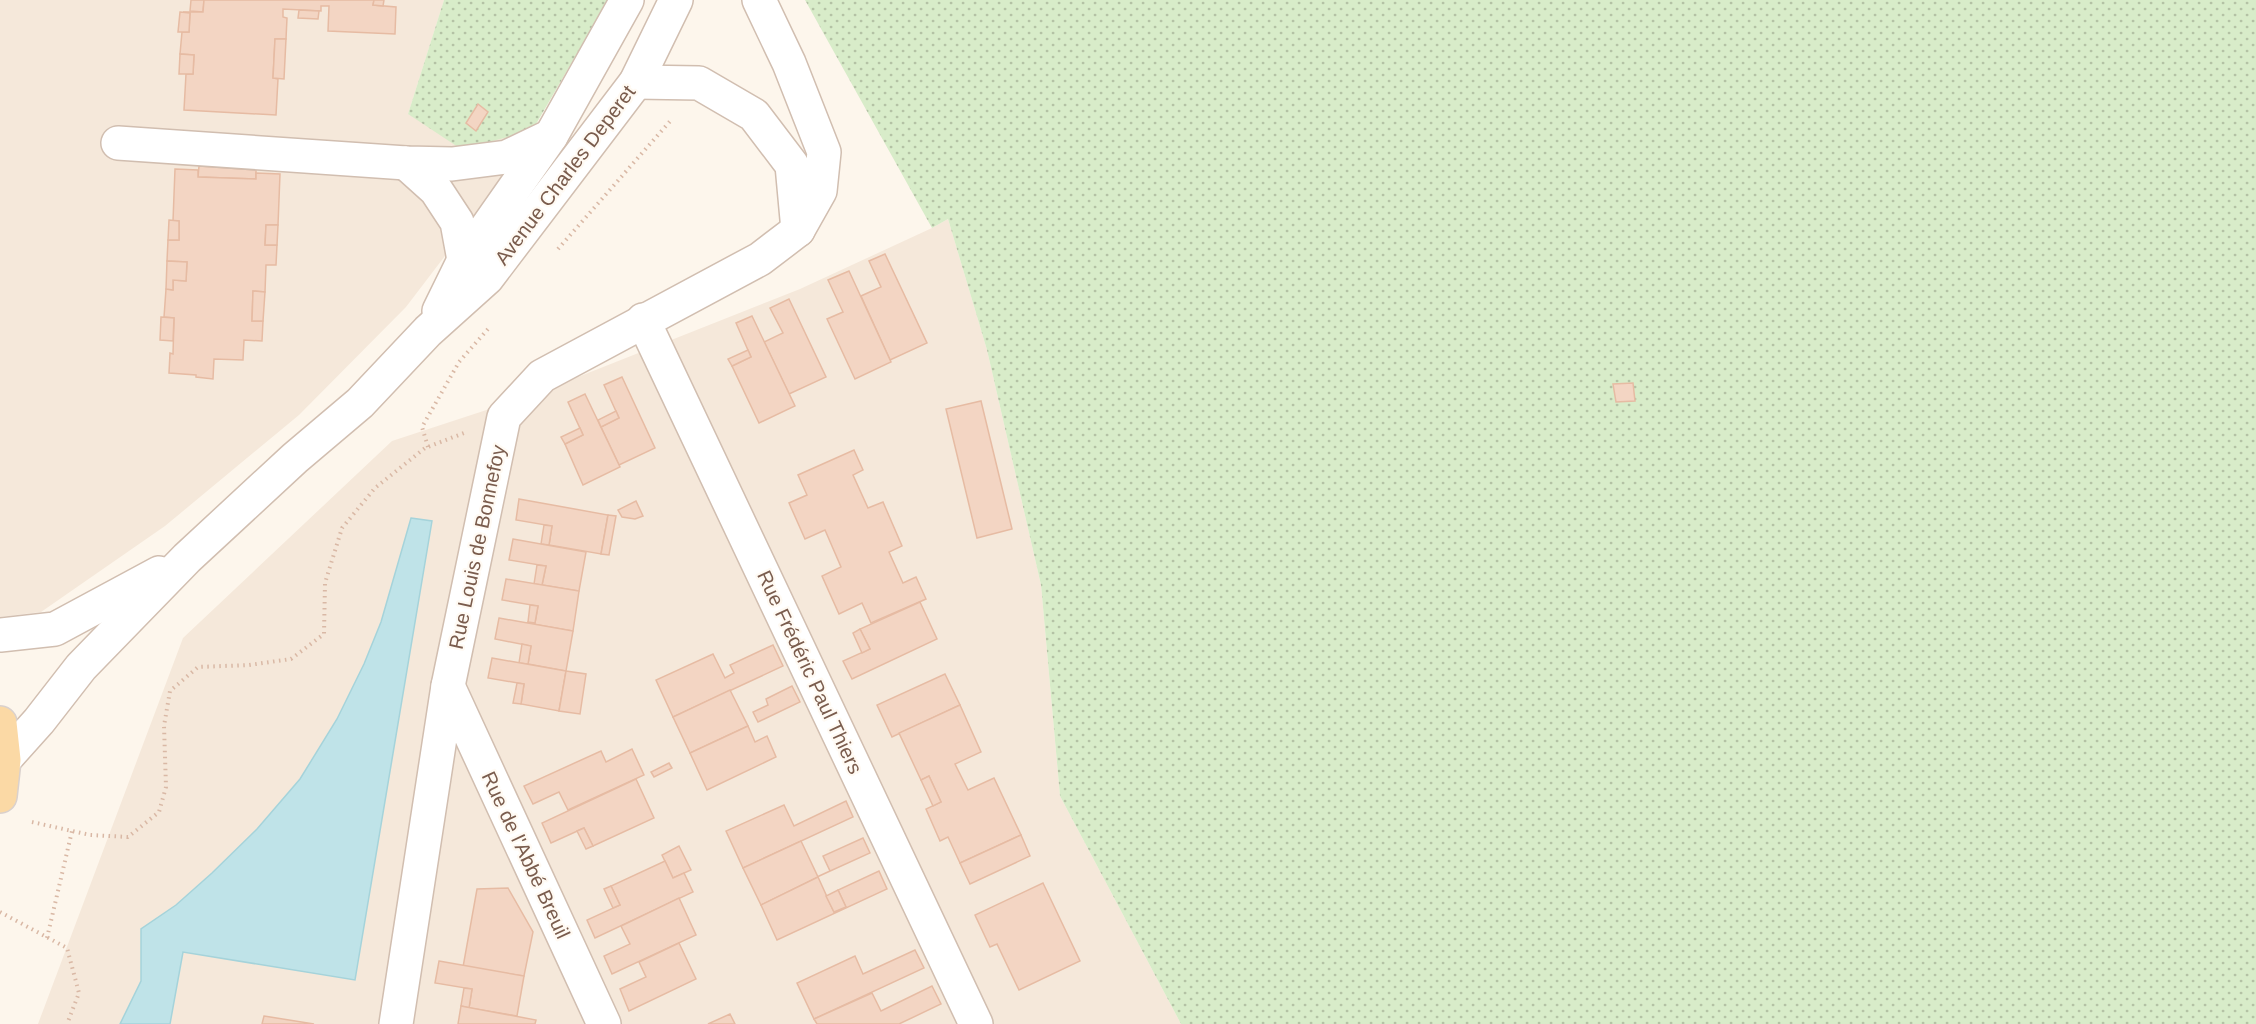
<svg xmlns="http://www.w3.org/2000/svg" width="2256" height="1024" font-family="Helvetica,sans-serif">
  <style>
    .residential { fill: #f5e8da }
    .grass { fill: url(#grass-dots) }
    .water { fill: #bfe3e8; stroke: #a5d3da; stroke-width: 1.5 }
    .building { fill: #f3d5c3; stroke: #e6bba3; stroke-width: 1.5 }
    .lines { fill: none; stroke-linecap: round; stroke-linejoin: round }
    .minor-casing { stroke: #d1beb0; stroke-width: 36 }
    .major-casing { stroke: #dad1cd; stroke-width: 36 }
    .path { stroke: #d9b8a5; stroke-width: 4; stroke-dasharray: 1.5 4.5; stroke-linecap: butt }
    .minor { stroke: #fff; stroke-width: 33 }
    .major { stroke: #fbd9a5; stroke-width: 33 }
    .labels { text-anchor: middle; stroke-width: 4.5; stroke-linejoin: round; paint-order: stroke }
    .street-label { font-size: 20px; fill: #7a5c4d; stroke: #fffaf3 }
  </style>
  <defs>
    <pattern id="grass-dots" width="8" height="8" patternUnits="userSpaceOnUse" patternTransform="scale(1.5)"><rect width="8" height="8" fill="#d8ecc9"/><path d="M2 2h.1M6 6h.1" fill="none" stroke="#b4c2a5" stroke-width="1.8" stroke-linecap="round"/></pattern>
  </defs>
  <rect width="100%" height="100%" fill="#fdf6ec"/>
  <g class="residential">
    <path d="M0,0H444L408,114L532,131L509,172L406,307L299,415L165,526L41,612L0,617Z"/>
    <path d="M948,219L987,350L1041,585L1060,796L1181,1024H38L183,638L392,441L535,394L800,289L932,228Z"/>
  </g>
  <g class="grass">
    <path d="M444,0H608L532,131L461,149L408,114Z"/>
    <path d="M805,0H2256V1024H1181L1060,796L1041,585L987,350L948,219L932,228Z"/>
  </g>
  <path class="water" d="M411,518L432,521L355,980L183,952L170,1024H120L141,981V929L176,905L212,873L257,829L300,779L337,719L364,664L381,622Z"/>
  <g class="building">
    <path d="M191,0H204L203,12L190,11Z"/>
    <path d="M204,0H374L373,5L396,7L395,34L328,31L329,6H321V11L283,9V17L287,18L286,39H275L273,78L278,79L276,115L184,110L186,74H193L194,55L180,54L182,32H189L190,13L183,12H203Z"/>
    <path d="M374,0H384L383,6L373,5Z"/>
    <path d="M299,10L319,11L318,19L298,18Z"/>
    <path d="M180,12L190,13L189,32H178Z"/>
    <path d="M275,39H286L284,79L273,78Z"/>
    <path d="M180,54L194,55L193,74H179Z"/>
    <path d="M478,104L488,112L476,131L466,123Z"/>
    <path d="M199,166L256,170V179L198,177Z"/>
    <path d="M175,169L198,170V177L256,179V173L280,174L278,225H266L265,245H277L276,265H266L265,292L253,291L252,321H263L262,341L244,340L243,360L214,359L213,379L196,377V375L169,373L170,353L173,354L174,318L164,317L166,289L173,290V280L186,281L187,262L167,261L168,240H179V221H173Z"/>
    <path d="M169,220L179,221V240H168Z"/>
    <path d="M266,225H278L277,245H265Z"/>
    <path d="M885,254L927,343L890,360L861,296L881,287L869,261Z"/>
    <path d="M167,261L187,262L186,281L173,280V290L166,289Z"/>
    <path d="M849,271L891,362L855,379L827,319L843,312L828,280Z"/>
    <path d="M253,291L265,292L263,321H252Z"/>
    <path d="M789,299L826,377L789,394L764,342L783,333L770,308Z"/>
    <path d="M752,316L795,406L759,423L732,366L751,357L736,323Z"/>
    <path d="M161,317L174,318L173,341L160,340Z"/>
    <path d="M748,350L751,357L732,366L728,359Z"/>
    <path d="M622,377L655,448L619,465L601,427L619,418L604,385Z"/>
    <path d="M1633,383L1635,401L1616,402L1613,384Z"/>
    <path d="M585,394L620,467L583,485L565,444L583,435L568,402Z"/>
    <path d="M981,401L1012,529L977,538L946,409Z"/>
    <path d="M616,411L619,418L601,427L598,420Z"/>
    <path d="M580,428L583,435L565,444L561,437Z"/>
    <path d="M854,450L863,470L853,475L868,508L883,502L902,546L889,552L903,583L916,577L926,599L871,623L862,603L839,614L822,576L841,567L825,530L805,539L789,503L807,495L798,475Z"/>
    <path d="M519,499L608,515L601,554L549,545L552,526L516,520Z"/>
    <path d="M636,501L643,516L635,519L622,517L618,510Z"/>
    <path d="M608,515L616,516L609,555L601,554Z"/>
    <path d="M544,525L552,526L549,545L541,544Z"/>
    <path d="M513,539L586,552L579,591L542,585L546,566L509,560Z"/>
    <path d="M537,565L546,566L542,585L534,584Z"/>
    <path d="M506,579L579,591L573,631L527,623L528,622L535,623L538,606L502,600Z"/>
    <path d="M920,602L937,639L852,679L843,661L870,649L860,629Z"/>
    <path d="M530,605L538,606L535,623L528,622Z"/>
    <path d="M499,618L573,631L566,671L528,664L531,646L495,639Z"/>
    <path d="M860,629L870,649L862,653L853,633Z"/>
    <path d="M522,644L531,646L528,664L519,663Z"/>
    <path d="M773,645L783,666L673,717L656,680L713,654L725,678L734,673L730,665Z"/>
    <path d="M492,658L566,671L559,711L521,704L524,684L488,678Z"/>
    <path d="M566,671L586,674L580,714L559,711Z"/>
    <path d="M945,674L960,705L892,737L877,705Z"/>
    <path d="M517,683L524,684L521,704L513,703Z"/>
    <path d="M792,686L800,702L758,722L753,712L768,705L766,699Z"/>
    <path d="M730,690L748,726L690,753L673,717Z"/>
    <path d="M960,705L981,752L955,764L968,790L994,778L1021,835L960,863L948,837L940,841L926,809L941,802L929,776L921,780L899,733Z"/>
    <path d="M748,726L755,742L767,736L776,757L707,790L690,753Z"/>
    <path d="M632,749L644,775L568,810L559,792L533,804L524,786L601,751L606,762Z"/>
    <path d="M669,763L672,768L654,777L651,772Z"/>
    <path d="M929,776L941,802L933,806L921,780Z"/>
    <path d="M636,779L654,818L593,846L584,828L551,843L542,823Z"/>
    <path d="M846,801L853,817L743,868L726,831L784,805L794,826Z"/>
    <path d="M584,828L593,846L586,849L577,831Z"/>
    <path d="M1021,835L1030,856L970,884L960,863Z"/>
    <path d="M863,838L870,853L817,877L830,871L823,856Z"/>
    <path d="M801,841L818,877L761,905L743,868Z"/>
    <path d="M679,846L691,870L673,878L662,855Z"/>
    <path d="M665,861L673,878L684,873L693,892L595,938L587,920L620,905L611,886Z"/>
    <path d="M879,871L887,889L777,940L761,905L818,877L834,912L846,907L838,890Z"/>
    <path d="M1043,883L1080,961L1019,990L997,944L990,947L975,915Z"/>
    <path d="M611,886L620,905L613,908L604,889Z"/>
    <path d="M508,888L533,932L524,976L463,967L477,889Z"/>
    <path d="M838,890L846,907L834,912L826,896Z"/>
    <path d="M679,898L696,935L612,974L604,956L630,944L621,926Z"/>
    <path d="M679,943L696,979L629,1011L620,989L646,977L639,962Z"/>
    <path d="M915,950L924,968L814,1019L797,983L855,956L863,974Z"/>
    <path d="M439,961L524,976L517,1016L469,1008L472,989L435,983Z"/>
    <path d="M932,986L941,1004L899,1024H817L814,1019L872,993L881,1011Z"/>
    <path d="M464,988L472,989L469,1008L461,1006Z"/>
    <path d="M461,1006L536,1020L535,1024H458Z"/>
    <path d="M730,1014L735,1024H708Z"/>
    <path d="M264,1016L314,1024H262Z"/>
  </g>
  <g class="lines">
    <defs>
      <g id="minor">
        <path d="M636,82L699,83L754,115L792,165L798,230"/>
        <path d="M118,143L406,163L452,164L507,157L551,136"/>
        <path d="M406,163L436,190L457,222L464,260"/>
        <path d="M439,311L464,260L551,136L627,0"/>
        <path d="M643,320L976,1024"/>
        <path d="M0,635L55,629L159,573"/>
        <path d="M448,686L604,1024"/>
        <path d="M4,760L39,721L81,667L187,558L295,458L360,403L428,331L487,278L636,82L676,0"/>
        <path d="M396,1024L448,686L504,417L542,376L760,259L798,230L820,191L824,152L789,63L759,0"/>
      </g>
      <path id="major" d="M0,723L4,760L0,796"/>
    </defs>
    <use href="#minor" class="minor-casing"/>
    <use href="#major" class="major-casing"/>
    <g class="path">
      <path d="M558,249L672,119"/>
      <path d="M428,447L422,427L459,362L488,329"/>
      <path d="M32,822L90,835L128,837L159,812L166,787L164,726L170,691L198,667L249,665L291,659L324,634L325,583L342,528L375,488L425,448L464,433"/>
      <path d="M0,912L67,948L79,993L67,1024"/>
      <path d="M47,938L72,831"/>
    </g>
    <use href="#minor" class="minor"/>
    <use href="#major" class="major"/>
  </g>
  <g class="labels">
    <g class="street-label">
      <text transform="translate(565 175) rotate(-53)" y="7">Avenue Charles Deperet</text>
      <text transform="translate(477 547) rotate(-78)" y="7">Rue Louis de Bonnefoy</text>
      <text transform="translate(810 672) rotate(65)" y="7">Rue Frédéric Paul Thiers</text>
      <text transform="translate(526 855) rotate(65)" y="7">Rue de l'Abbé Breuil</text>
    </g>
  </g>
</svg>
